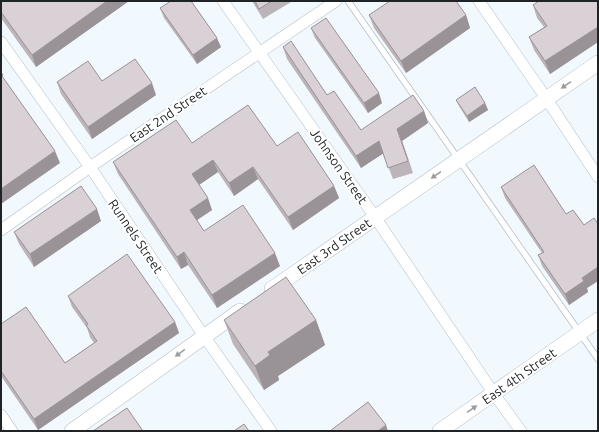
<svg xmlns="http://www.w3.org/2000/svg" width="599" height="432" font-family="Ubuntu,sans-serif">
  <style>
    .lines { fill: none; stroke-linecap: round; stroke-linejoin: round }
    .lane-casing { stroke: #b6bec4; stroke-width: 7 }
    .street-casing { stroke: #b6bec4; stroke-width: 12 }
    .secondary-casing { stroke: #b6bec4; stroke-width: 16 }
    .lane { stroke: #fff; stroke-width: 5.5 }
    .street { stroke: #fff; stroke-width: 11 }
    .secondary { stroke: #fff; stroke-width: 15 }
    .wall { fill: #bbb4b9 }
    .shaded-wall { fill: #999296 }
    .building { fill: #dad1d7; stroke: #999296 }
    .oneway { fill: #9b9c9d }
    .labels { text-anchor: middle; stroke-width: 4; stroke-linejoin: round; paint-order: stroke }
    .street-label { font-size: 13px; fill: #202325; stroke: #fff }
  </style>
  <rect width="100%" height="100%" fill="#f2f9fe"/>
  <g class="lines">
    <defs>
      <path id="lane" d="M348,1L598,359"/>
      <g id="street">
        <path d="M223,1L375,217L494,394L521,431"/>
        <path d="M479,1L546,98L598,177"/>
        <path d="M1,42L90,167L204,336L271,431"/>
        <path d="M1,230L90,167L336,1"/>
        <path d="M1,415L12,431"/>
      </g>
      <g id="secondary">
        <path d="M272,289L598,63"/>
        <path d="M72,431L240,311"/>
        <path d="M440,431L598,320"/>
      </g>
    </defs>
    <use href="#lane" class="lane-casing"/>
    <use href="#street" class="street-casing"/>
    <use href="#secondary" class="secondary-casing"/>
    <use href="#lane" class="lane"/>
    <use href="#street" class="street"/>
    <use href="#secondary" class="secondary"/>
  </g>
  <g class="wall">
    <path d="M1,1H129L36,67L1,18Z"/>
    <path d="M252,1H290L291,2L263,19Z"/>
    <path d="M598,1V42L550,74L534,50L529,37L544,27L537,18L533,5Z"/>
    <path d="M160,8L221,47L197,64L164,18Z"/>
    <path d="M369,15H466L470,28L406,73L374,28Z"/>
    <path d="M311,28L382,103L368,113L315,38Z"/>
    <path d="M283,47L327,95L361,130L424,111L428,123L402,141L413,173L393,179L383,153L361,168L287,59Z"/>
    <path d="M102,81L156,95L92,139L61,94L57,82Z"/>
    <path d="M456,100L485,103L488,110L469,122L459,106Z"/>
    <path d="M192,143L334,186L339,198L293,230L258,179L234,196L218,172L199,185L212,210L197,220L204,231L280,266L217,308L188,265L181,269L118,174L113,162Z"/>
    <path d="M501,187L566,214L584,225L598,224V281L587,288L588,292L569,305L542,266L538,255L542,253L505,198Z"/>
    <path d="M101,221L34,267L19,244L14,232Z"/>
    <path d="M68,296L175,322L179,333L38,430L1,376V324L65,363L94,343L90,337L87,328L72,307Z"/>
    <path d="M224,320H316L325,345L278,376L279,380L264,390L233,344Z"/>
  </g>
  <g class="shaded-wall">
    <path d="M107,1H129L36,67L32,55Z"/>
    <path d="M466,15L470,28L406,73L401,61Z"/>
    <path d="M598,27V42L550,74L545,61Z"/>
    <path d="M217,38L221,47L197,64L193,55Z"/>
    <path d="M152,83L156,95L92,139L88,127Z"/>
    <path d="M379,93L382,103L368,113L364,103Z"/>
    <path d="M485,103L488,110L469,122L467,116Z"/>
    <path d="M424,111L428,123L402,141L413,173L397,129Z"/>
    <path d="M379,141L384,153L361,168L356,156Z"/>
    <path d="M55,151L60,163L1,204V189Z"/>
    <path d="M213,160L218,172L196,187L192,174Z"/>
    <path d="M253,167L258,179L234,196L229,183Z"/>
    <path d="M334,186L339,198L293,230L288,217Z"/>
    <path d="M208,198L212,210L194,222L190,210Z"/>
    <path d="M97,209L101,221L34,267L30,254Z"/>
    <path d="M184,252L188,265L181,269L177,257Z"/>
    <path d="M275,253L280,266L217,308L212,295Z"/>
    <path d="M598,267V281L587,288L588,292L569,305L565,294L582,278Z"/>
    <path d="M316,320L325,345L278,376L279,380L264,390L255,366L268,352Z"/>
    <path d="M175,322L179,333L38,430L34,419Z"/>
    <path d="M386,425L388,431H378Z"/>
  </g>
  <g class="building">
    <path d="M1,1H107L32,55L1,12Z"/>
    <path d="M171,1H191L217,38L193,55L160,8Z"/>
    <path d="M255,1H272L259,9Z"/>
    <path d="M390,1H456L466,15L401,61L369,15Z"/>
    <path d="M539,1H598V27L545,61L529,37L547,26L533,5Z"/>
    <path d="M326,18L379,93L364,103L311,28Z"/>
    <path d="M291,41L327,95L334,91L361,130L413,95L424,111L397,129L408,161L388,168L379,141L356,156L283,47Z"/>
    <path d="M135,59L152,83L88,127L57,82L88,61L102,81Z"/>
    <path d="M1,72L3,75L2,76L55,151L1,189Z"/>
    <path d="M475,87L485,103L467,116L456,100Z"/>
    <path d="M248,105L277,146L298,132L334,186L288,217L253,167L229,183L213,160L192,174L208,198L190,210L204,231L243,205L275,253L212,295L184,252L177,257L113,162L176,120L192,143Z"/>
    <path d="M534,165L566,214L573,210L584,225L594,218L598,224V267L582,278L584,281L565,294L538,255L544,252L501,187Z"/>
    <path d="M81,186L97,209L30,254L14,232Z"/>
    <path d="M127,254L175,322L34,419L1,371V324L26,307L65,363L97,341L86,325L88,324L68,296Z"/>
    <path d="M286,277L316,320L268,352L270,355L255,366L224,320Z"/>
    <path d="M368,402L386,425L378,431H330Z"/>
    <path d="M127,408L143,431H93Z"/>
    <path d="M244,424L249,431H234Z"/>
  </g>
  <defs><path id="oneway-solid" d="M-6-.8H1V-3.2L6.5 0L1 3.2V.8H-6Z"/></defs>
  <g class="oneway">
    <use href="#oneway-solid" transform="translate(566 85) rotate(146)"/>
    <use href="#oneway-solid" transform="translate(436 175) rotate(145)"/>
    <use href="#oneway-solid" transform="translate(180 353) rotate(144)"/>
    <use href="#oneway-solid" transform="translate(472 409) rotate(-35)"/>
  </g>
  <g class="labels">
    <g class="street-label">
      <text transform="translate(168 114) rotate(-34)" y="5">East 2nd Street</text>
      <text transform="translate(339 166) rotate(55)" y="5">Johnson Street</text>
      <text transform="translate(136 236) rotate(56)" y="5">Runnels Street</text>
      <text transform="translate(334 246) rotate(-35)" y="5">East 3rd Street</text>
      <text transform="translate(519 376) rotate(-35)" y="5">East 4th Street</text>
    </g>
  </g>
  <rect width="599" height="432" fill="none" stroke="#202325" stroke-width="4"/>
</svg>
